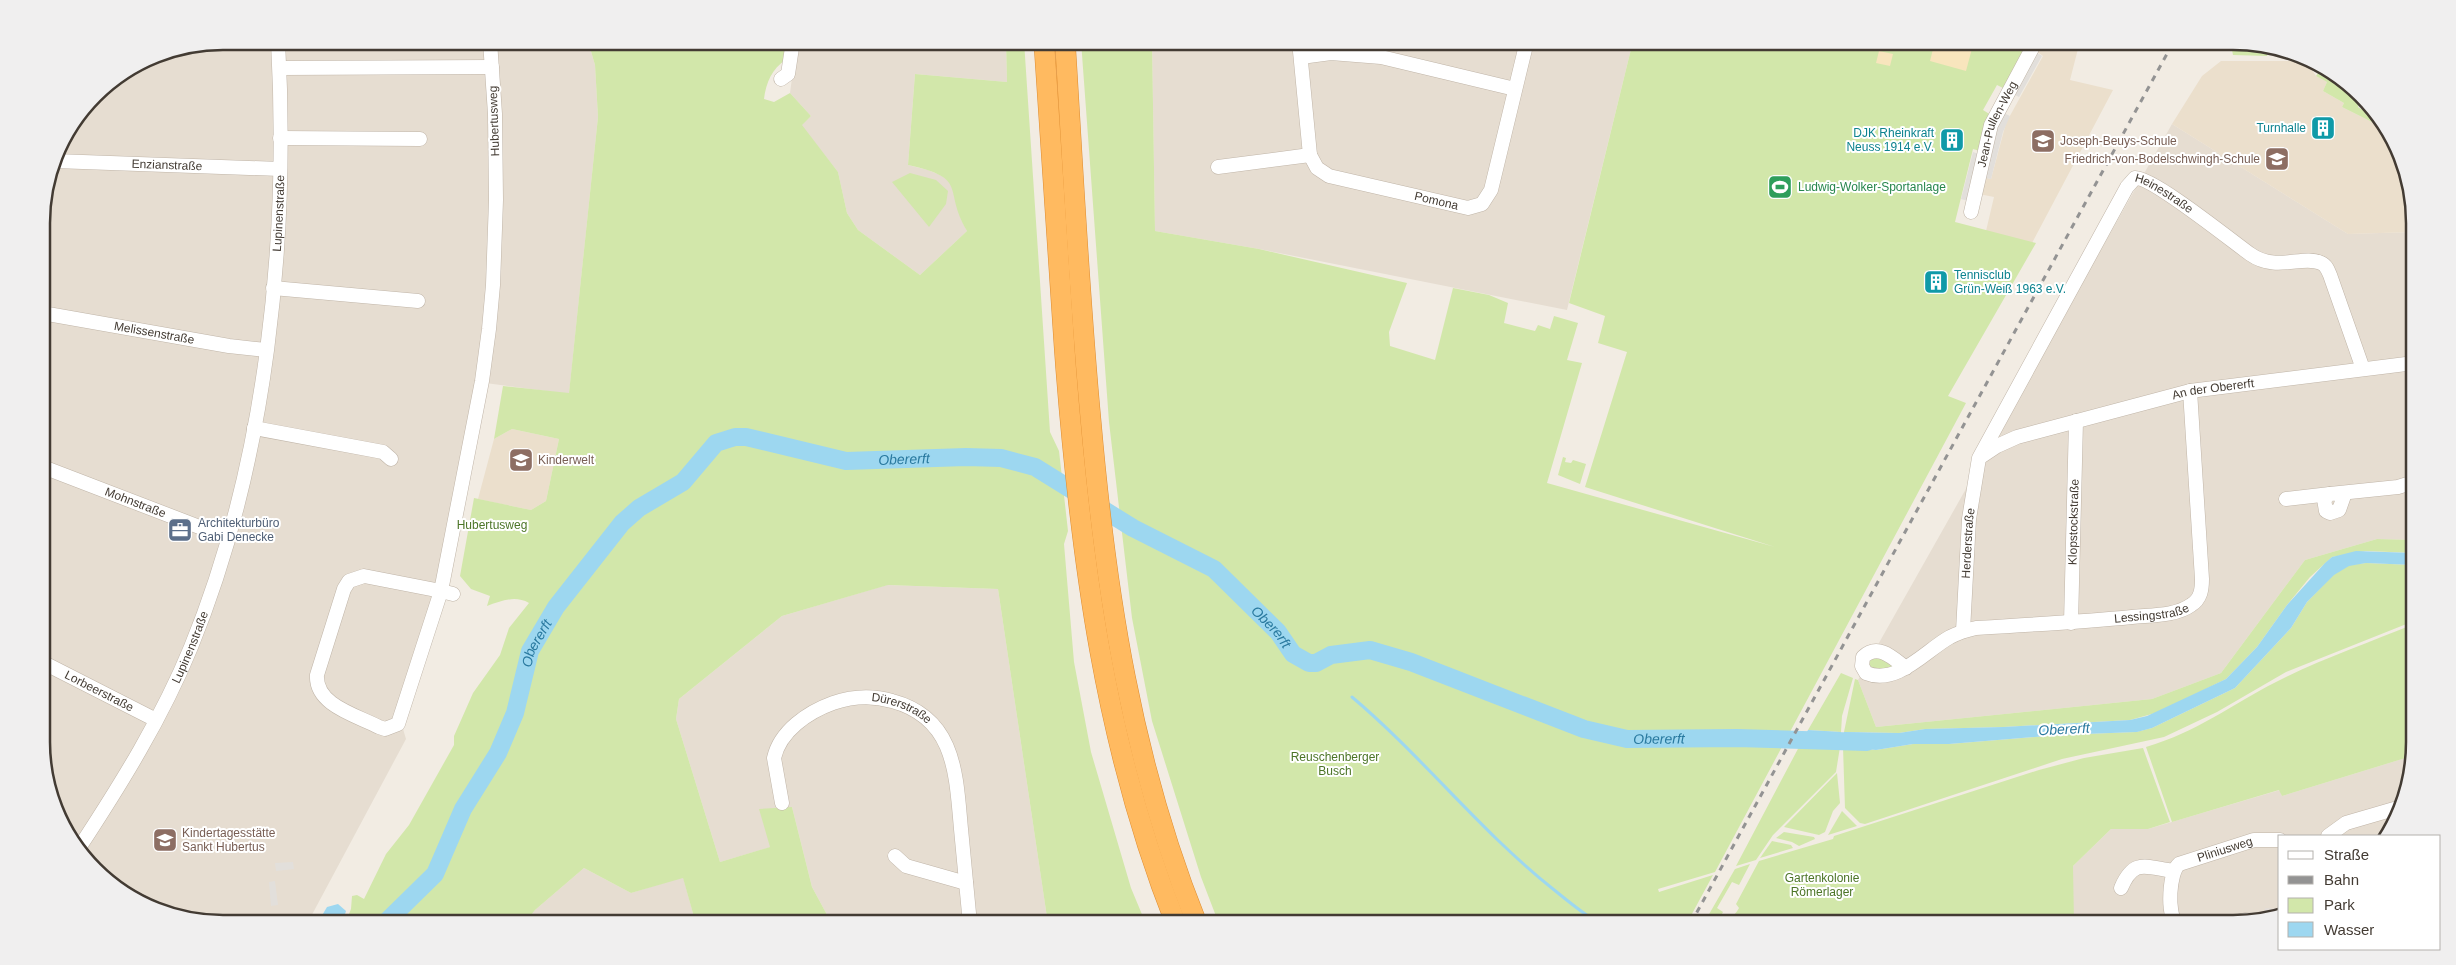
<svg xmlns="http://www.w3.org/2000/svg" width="2456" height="965" font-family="Arial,sans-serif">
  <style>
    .residential { fill: #e6ddd1 }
    .industrial { fill: #e3ddd8 }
    .education { fill: #ebdfcc }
    .green { fill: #d2e7aa }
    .sand { fill: #f8e5bd }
    .parking { fill: #e2dfdb }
    .water { fill: #9dd7f0 }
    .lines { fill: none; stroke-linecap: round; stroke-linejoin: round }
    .stream { stroke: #9dd7f0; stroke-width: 3 }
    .river { stroke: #9dd7f0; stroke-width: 18 }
    .minor-casing { stroke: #c0b5a8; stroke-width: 15 }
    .highway-casing { stroke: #de8c30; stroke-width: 21 }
    .minor { stroke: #fff; stroke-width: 14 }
    .highway { stroke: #ffba60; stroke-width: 20 }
    .rail { stroke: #939393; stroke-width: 3; stroke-dasharray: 6 6; stroke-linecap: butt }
    .labels { text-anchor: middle; stroke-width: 4; stroke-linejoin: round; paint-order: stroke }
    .street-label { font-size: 12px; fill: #433b33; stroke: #fff }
    .culture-label { font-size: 12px; fill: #0d838f; stroke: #fff; text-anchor: end }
    .education-label { font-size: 12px; fill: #785e54; stroke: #fff; text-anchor: start }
    .leisure-label { font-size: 12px; fill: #27864d; stroke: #fff; text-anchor: start }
    .service-label { font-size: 12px; fill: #4e5e75; stroke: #fff; text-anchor: start }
    .park-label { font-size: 12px; fill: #4c7527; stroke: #fff }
    .water-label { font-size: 14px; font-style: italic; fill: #29799f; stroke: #fff }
    .rim { fill: none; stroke: #433b33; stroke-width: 2.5 }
  </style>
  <rect width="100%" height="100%" fill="#f2ece3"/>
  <g class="residential">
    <path d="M223,41H588L595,65L598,117L569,394L478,382L436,592L398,712L406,739L307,924H223L164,914L86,862L45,777L42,211L60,143L103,87L154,55Z"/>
    <path d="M797,41H1006L1007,82L915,74L908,165L928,170L947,178L954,190L961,219L967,231L920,275L858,230L847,213L838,172L801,125L811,116L790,93Z"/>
    <path d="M1152,41H1633L1567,310L1259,249L1155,231Z"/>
    <path d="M2172,124L2348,234L2413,232L2414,540L2377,539L2305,560L2221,673L2152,699L1876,727L1858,680Z"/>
    <path d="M887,585L998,589L1048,924H832L812,887L792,807L771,847L720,862L676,719L679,699L782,616Z"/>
    <path d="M2412,756L2405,801L2386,836H2280V916L2245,923H2073V866L2111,829H2148L2280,790L2282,796Z"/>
    <path d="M584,868L631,893L683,877L696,924H524L535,910Z"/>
  </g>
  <path class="industrial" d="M2265,908L2280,909V916H2264Z"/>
  <g class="education">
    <path d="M2042,41H2080L2070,80L2113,90L2032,243L1986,231L1994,197L1979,194L1983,177L1991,179L2006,123L2043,56L2036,51Z"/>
    <path d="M2221,61H2306L2316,76L2327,82L2323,91L2344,103L2342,107L2384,128L2413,199V232L2348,234L2172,124L2202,76Z"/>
    <path d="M512,429L559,439L546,501L531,510L478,499L494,439Z"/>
  </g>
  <g class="green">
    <path d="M588,41H788L786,60C772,68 766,83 764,99L774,102L790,93L811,116L802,125L838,172L847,213L858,230L920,275L967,231C942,188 970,179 908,165L915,74L1007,82L1006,41H1024L1050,432L1059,451L1068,531L1064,544L1074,662L1091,752L1131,888L1146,924H1048L998,589L888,585L782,616L679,699L676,719L720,862L770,847L759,809L792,807L812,887L832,924H696L683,878L631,893L584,868L535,910L524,924H345L351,909L352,896L357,895L364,899L386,854L409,825L454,745V736L473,693L500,655L509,628L529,603C515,595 501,601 487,606L490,596L471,589L460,576L474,498L531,510L546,501L559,439L512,429L494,439L503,386L569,393L598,117L595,65Z"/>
    <path d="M1081,41H1152L1155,231L1259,249L1407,283L1389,332L1390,346L1435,360L1453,288L1489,295L1508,303L1504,323L1535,331L1538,325L1550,329L1554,316L1578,323L1567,360L1582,363L1547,483L1775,547L1585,487L1627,352L1598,343L1605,316L1569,303L1633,41H2030L2005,89L1997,85L1983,110L1991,115L1980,151L1973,149L1955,222L2036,243L1948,396L1966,403L1715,872L1658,889L1659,892L1713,875L1687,923L1219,924L1201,877L1152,721L1132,618L1109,422Z"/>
    <path d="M2269,48L2267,56L2233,55L2232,50Z"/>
    <path d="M2279,49L2292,51L2304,57H2278Z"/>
    <path d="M2323,66L2334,72L2358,94L2356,98L2362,101L2358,107L2380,120L2384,128L2342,107L2344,103L2323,91L2327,82L2316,76Z"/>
    <path d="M910,173L936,180L948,191L946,204L929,227L892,182Z"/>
    <path d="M1563,457L1566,458L1565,462L1571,463L1573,460L1586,464L1580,484L1558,475Z"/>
    <path d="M2377,539L2414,540V553L2366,551L2332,557L2310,577L2287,605L2257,647L2226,679L2159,712L2130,720L2003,727L1925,729L1899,733L1844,732L1855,679L1858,680L1876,727L2152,699L2221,673L2305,560Z"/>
    <path d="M2366,563L2414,565V621L2286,672L2217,712L2164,737L2062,759L1865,824L1860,823L1845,808L1843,747L1876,750L1913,744H1949L2059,735L2136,732L2152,728L2235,688L2291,628L2307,602L2333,575L2349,565Z"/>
    <path d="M2414,624L2415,742L2412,756L2282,796L2279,790L2172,822L2146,747C2197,732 2231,705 2276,682C2321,659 2368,643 2414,624Z"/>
    <path d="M1865,657L1887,658L1895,669L1872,673Z"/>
    <path d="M1841,673L1853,678L1842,716L1841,732L1808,730Z"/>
    <path d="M1800,745L1840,747L1836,772L1773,835L1756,860L1736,866Z"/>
    <path d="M2143,748L2170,822L2148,829H2111L2073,866L2074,923H1728C1731,917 1736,914 1739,908L1736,904L1759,861L1833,839L1834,836L2039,770L2084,758Z"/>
    <path d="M1837,773L1840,803L1833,811L1825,832L1819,835L1784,827Z"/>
    <path d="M1842,811L1857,826L1828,835Z"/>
    <path d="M1784,832L1814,837L1815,839L1799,846L1792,842L1776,838Z"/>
    <path d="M1772,841L1791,845L1793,848L1760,858Z"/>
    <path d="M1750,864L1739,885L1732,882L1717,908L1723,912L1717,923H1704L1735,869Z"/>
  </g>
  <g class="sand">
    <path d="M1935,41H1974L1966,71L1930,61Z"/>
    <path d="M1879,51L1893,54L1890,66L1876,63Z"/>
  </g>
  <g class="parking">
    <path d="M2036,52L2042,56L2019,97L2013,94Z"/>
    <path d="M2358,94L2377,112L2380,120L2358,107L2361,101L2356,98Z"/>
    <path d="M2004,113L2010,116L2003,132L1991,179L1985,178L1997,127Z"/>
    <path d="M1973,152L1979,154L1968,201L1961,199Z"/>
    <path d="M293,862L294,869L276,871L275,863Z"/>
    <path d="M275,881L278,905L271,906L269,882Z"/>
  </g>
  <g class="water">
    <path d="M2356,551L2414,553V565L2366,563L2349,566L2334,575L2307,602L2291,628L2235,688L2152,728L2137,732L2059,735L1949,744H1913L1876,750L1843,747L1844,732L1899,733L1925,729L2003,727L2130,720L2147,716L2226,679L2257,647L2287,605L2325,563L2332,557Z"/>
    <path d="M1808,730L1841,732L1840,747L1800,745Z"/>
    <path d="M338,904L346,911L342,924H317L327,907Z"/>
  </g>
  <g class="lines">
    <path class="stream" d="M1352,697C1423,757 1480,831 1553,889C1568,901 1583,914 1599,923"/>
    <path class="river" id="s1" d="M384,924L435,874L463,809L498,753L515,713L530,651L556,607L622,523L639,508L683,482L716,443L735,437H746L846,461L966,457L1001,458L1035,467L1133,528L1214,569L1278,632L1293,654L1309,663H1316L1331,655L1370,650L1411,662L1584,729L1627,739L1737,738L1867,742"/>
    <defs>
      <g id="minor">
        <path id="s2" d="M1299,41L1310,155L1317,168L1329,176L1468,208L1482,204L1491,190L1527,41"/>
        <path d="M1301,57L1331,53L1381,57L1515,89"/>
        <path d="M280,68L492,67"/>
        <path d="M781,79L788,74L793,41"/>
        <path d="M280,138L420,139"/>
        <path id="s3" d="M55,161L280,169"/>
        <path d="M1218,167L1310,155"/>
        <path id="s4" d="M1971,212L1991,125L2036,41"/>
        <path d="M273,288L418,301"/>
        <path id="s5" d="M42,313L229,346L266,350"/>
        <path d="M254,428L383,452L391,459"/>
        <path id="s6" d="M1982,456L1997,446L2017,437L2190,391L2414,363"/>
        <path id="s7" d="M43,467L228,538"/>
        <path d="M2345,493L2339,510L2330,513L2326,511L2324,499L2330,494L2398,487L2414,482"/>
        <path d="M2286,499L2330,494"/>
        <path d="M453,594L441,591L364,576L349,581L344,589L317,675C315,705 356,715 379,727L385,729L398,724L441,591L482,381L489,329L493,285L496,200L495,114L490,41"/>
        <path id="s8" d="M2071,623L2076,421"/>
        <path id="s9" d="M1963,631L1969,519L1979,458L2127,187L2135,178C2151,176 2232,241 2250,254C2277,273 2303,254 2321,263C2326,265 2328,270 2330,275L2363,369"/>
        <path id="s10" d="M44,663L156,720"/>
        <path id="s11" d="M1906,668C1892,657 1878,643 1863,657L1862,666L1866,673C1897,686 1926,650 1950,637C1958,633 1967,630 1976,628C2028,625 2080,622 2132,617C2150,615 2176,616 2191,605C2201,599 2202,589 2202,579L2190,391"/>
        <path id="s12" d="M782,803L774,758C780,731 808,712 833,703C853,696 872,695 892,701C956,718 956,775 961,829C964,861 967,892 970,924"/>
        <path d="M2328,836L2346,823L2401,807"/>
        <path id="s13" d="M79,848C121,784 162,718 191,647C267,461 289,241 278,41"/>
        <path d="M895,856L906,866L966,883"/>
        <path d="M2121,888C2134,858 2145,867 2173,871"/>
        <path id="s14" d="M2176,923C2167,913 2169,873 2179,864L2254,840H2280"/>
        <path d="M2231,923L2245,920L2257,921"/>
      </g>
      <g id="highway">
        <path d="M1044,41C1051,151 1058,260 1066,369C1081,559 1105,746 1176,924"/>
        <path d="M1065,41C1073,169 1079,296 1091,423C1106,595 1132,763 1197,924"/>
      </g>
    </defs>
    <use href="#minor" class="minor-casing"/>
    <use href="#highway" class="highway-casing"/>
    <use href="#minor" class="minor"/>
    <use href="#highway" class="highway"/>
    <path class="rail" d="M1691,923L2174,41"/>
  </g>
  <defs>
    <symbol id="building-square" viewBox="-11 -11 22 22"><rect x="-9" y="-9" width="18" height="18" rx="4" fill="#0f9aa8" stroke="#fff"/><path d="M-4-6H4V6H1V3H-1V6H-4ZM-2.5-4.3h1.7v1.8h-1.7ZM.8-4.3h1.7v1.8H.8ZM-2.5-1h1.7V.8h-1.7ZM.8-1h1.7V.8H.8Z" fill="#fff"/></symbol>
    <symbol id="school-square" viewBox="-11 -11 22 22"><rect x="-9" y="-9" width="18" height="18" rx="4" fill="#8d6e63" stroke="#fff"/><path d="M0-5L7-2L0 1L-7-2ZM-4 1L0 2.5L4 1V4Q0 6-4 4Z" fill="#fff"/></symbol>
    <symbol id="stadium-square" viewBox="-11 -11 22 22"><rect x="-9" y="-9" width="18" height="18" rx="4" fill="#2e9e5b" stroke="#fff"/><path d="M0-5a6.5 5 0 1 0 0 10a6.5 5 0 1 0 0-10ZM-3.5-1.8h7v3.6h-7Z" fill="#fff"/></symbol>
    <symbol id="office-square" viewBox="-11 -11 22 22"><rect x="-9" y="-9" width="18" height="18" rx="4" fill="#5c6f8a" stroke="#fff"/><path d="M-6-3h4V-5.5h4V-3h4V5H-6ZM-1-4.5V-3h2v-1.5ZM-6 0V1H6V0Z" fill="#fff"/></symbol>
  </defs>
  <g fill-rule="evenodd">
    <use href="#building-square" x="2309" y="114" width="28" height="28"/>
    <use href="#building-square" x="1938" y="126" width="28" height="28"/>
    <use href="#school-square" x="2029" y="127" width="28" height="28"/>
    <use href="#school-square" x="2263" y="145" width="28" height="28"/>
    <use href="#stadium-square" x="1766" y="173" width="28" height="28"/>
    <use href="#building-square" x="1922" y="268" width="28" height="28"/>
    <use href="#school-square" x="507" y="446" width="28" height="28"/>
    <use href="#office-square" x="166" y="516" width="28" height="28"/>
    <use href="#school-square" x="151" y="826" width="28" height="28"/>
  </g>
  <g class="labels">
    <g class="street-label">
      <text transform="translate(494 121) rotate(-92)" y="4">Hubertusweg</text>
      <text dy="4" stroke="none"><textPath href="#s4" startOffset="92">Jean-Pullen-Weg</textPath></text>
      <text dy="4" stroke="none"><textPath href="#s3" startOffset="112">Enzianstraße</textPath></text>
      <text dy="4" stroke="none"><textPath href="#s9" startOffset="528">Heinestraße</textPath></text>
      <text dy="4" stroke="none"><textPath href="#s2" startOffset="254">Pomona</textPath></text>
      <text dy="4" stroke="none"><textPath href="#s13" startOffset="675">Lupinenstraße</textPath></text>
      <text dy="4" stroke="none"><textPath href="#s5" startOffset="114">Melissenstraße</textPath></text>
      <text dy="4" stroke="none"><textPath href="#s6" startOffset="242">An der Obererft</textPath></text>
      <text dy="4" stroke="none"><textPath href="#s7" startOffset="99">Mohnstraße</textPath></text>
      <text dy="4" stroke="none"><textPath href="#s8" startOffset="101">Klopstockstraße</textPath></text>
      <text dy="4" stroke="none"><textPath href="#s9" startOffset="88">Herderstraße</textPath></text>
      <text dy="4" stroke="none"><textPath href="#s11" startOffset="366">Lessingstraße</textPath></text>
      <text dy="4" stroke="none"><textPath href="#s13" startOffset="230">Lupinenstraße</textPath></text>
      <text dy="4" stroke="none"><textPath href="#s10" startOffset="62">Lorbeerstraße</textPath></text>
      <text dy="4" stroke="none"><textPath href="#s12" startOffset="201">Dürerstraße</textPath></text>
      <text dy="4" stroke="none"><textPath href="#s14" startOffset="110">Pliniusweg</textPath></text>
    </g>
    <g class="culture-label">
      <text x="2306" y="132">Turnhalle</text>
      <text x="1934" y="137">DJK Rheinkraft<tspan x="1934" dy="14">Neuss 1914 e.V.</tspan></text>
      <text x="1954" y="279" text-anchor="start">Tennisclub<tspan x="1954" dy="14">Grün-Weiß 1963 e.V.</tspan></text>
    </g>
    <g class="education-label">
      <text x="2060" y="145">Joseph-Beuys-Schule</text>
      <text x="2260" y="163" text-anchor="end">Friedrich-von-Bodelschwingh-Schule</text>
      <text x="538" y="464">Kinderwelt</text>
      <text x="182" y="837">Kindertagesstätte<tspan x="182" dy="14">Sankt Hubertus</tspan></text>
    </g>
    <g class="leisure-label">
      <text x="1798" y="191">Ludwig-Wolker-Sportanlage</text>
    </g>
    <g class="service-label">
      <text x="198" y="527">Architekturbüro<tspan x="198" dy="14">Gabi Denecke</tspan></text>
    </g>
    <g class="park-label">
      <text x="492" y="529">Hubertusweg</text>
      <text x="1335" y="761">Reuschenberger<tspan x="1335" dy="14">Busch</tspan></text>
      <text x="1822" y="882">Gartenkolonie<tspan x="1822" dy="14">Römerlager</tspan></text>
    </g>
    <g class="water-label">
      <text dy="5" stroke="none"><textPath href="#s1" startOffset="790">Obererft</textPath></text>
      <text dy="5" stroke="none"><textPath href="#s1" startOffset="1210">Obererft</textPath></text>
      <text dy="5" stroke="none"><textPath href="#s1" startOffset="325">Obererft</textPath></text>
      <text transform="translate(2064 729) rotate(-3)" y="5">Obererft</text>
      <text dy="5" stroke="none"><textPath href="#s1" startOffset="1631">Obererft</textPath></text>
    </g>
  </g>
  <path d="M0 0H2456V965H0ZM223 50H2233A173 173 0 0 1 2406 223V742A173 173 0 0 1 2233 915H223A173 173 0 0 1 50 742V223A173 173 0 0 1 223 50Z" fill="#f0efef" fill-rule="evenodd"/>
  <path class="rim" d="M223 50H2233A173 173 0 0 1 2406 223V742A173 173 0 0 1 2233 915H223A173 173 0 0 1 50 742V223A173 173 0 0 1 223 50Z"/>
  <rect x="2278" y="835" width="162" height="115" fill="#ffffff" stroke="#b4b1ad"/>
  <rect x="2288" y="851" width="25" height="8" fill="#ffffff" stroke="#b4b1ad"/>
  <text x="2324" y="860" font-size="15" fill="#433b33">Straße</text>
  <rect x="2288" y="876" width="25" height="8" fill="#939393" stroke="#b4b1ad"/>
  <text x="2324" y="885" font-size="15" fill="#433b33">Bahn</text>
  <rect x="2288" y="898" width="25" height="15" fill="#d2e7aa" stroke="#b4b1ad"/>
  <text x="2324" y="910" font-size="15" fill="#433b33">Park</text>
  <rect x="2288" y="922" width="25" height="15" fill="#9dd7f0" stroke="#b4b1ad"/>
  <text x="2324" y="935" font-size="15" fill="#433b33">Wasser</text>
</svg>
